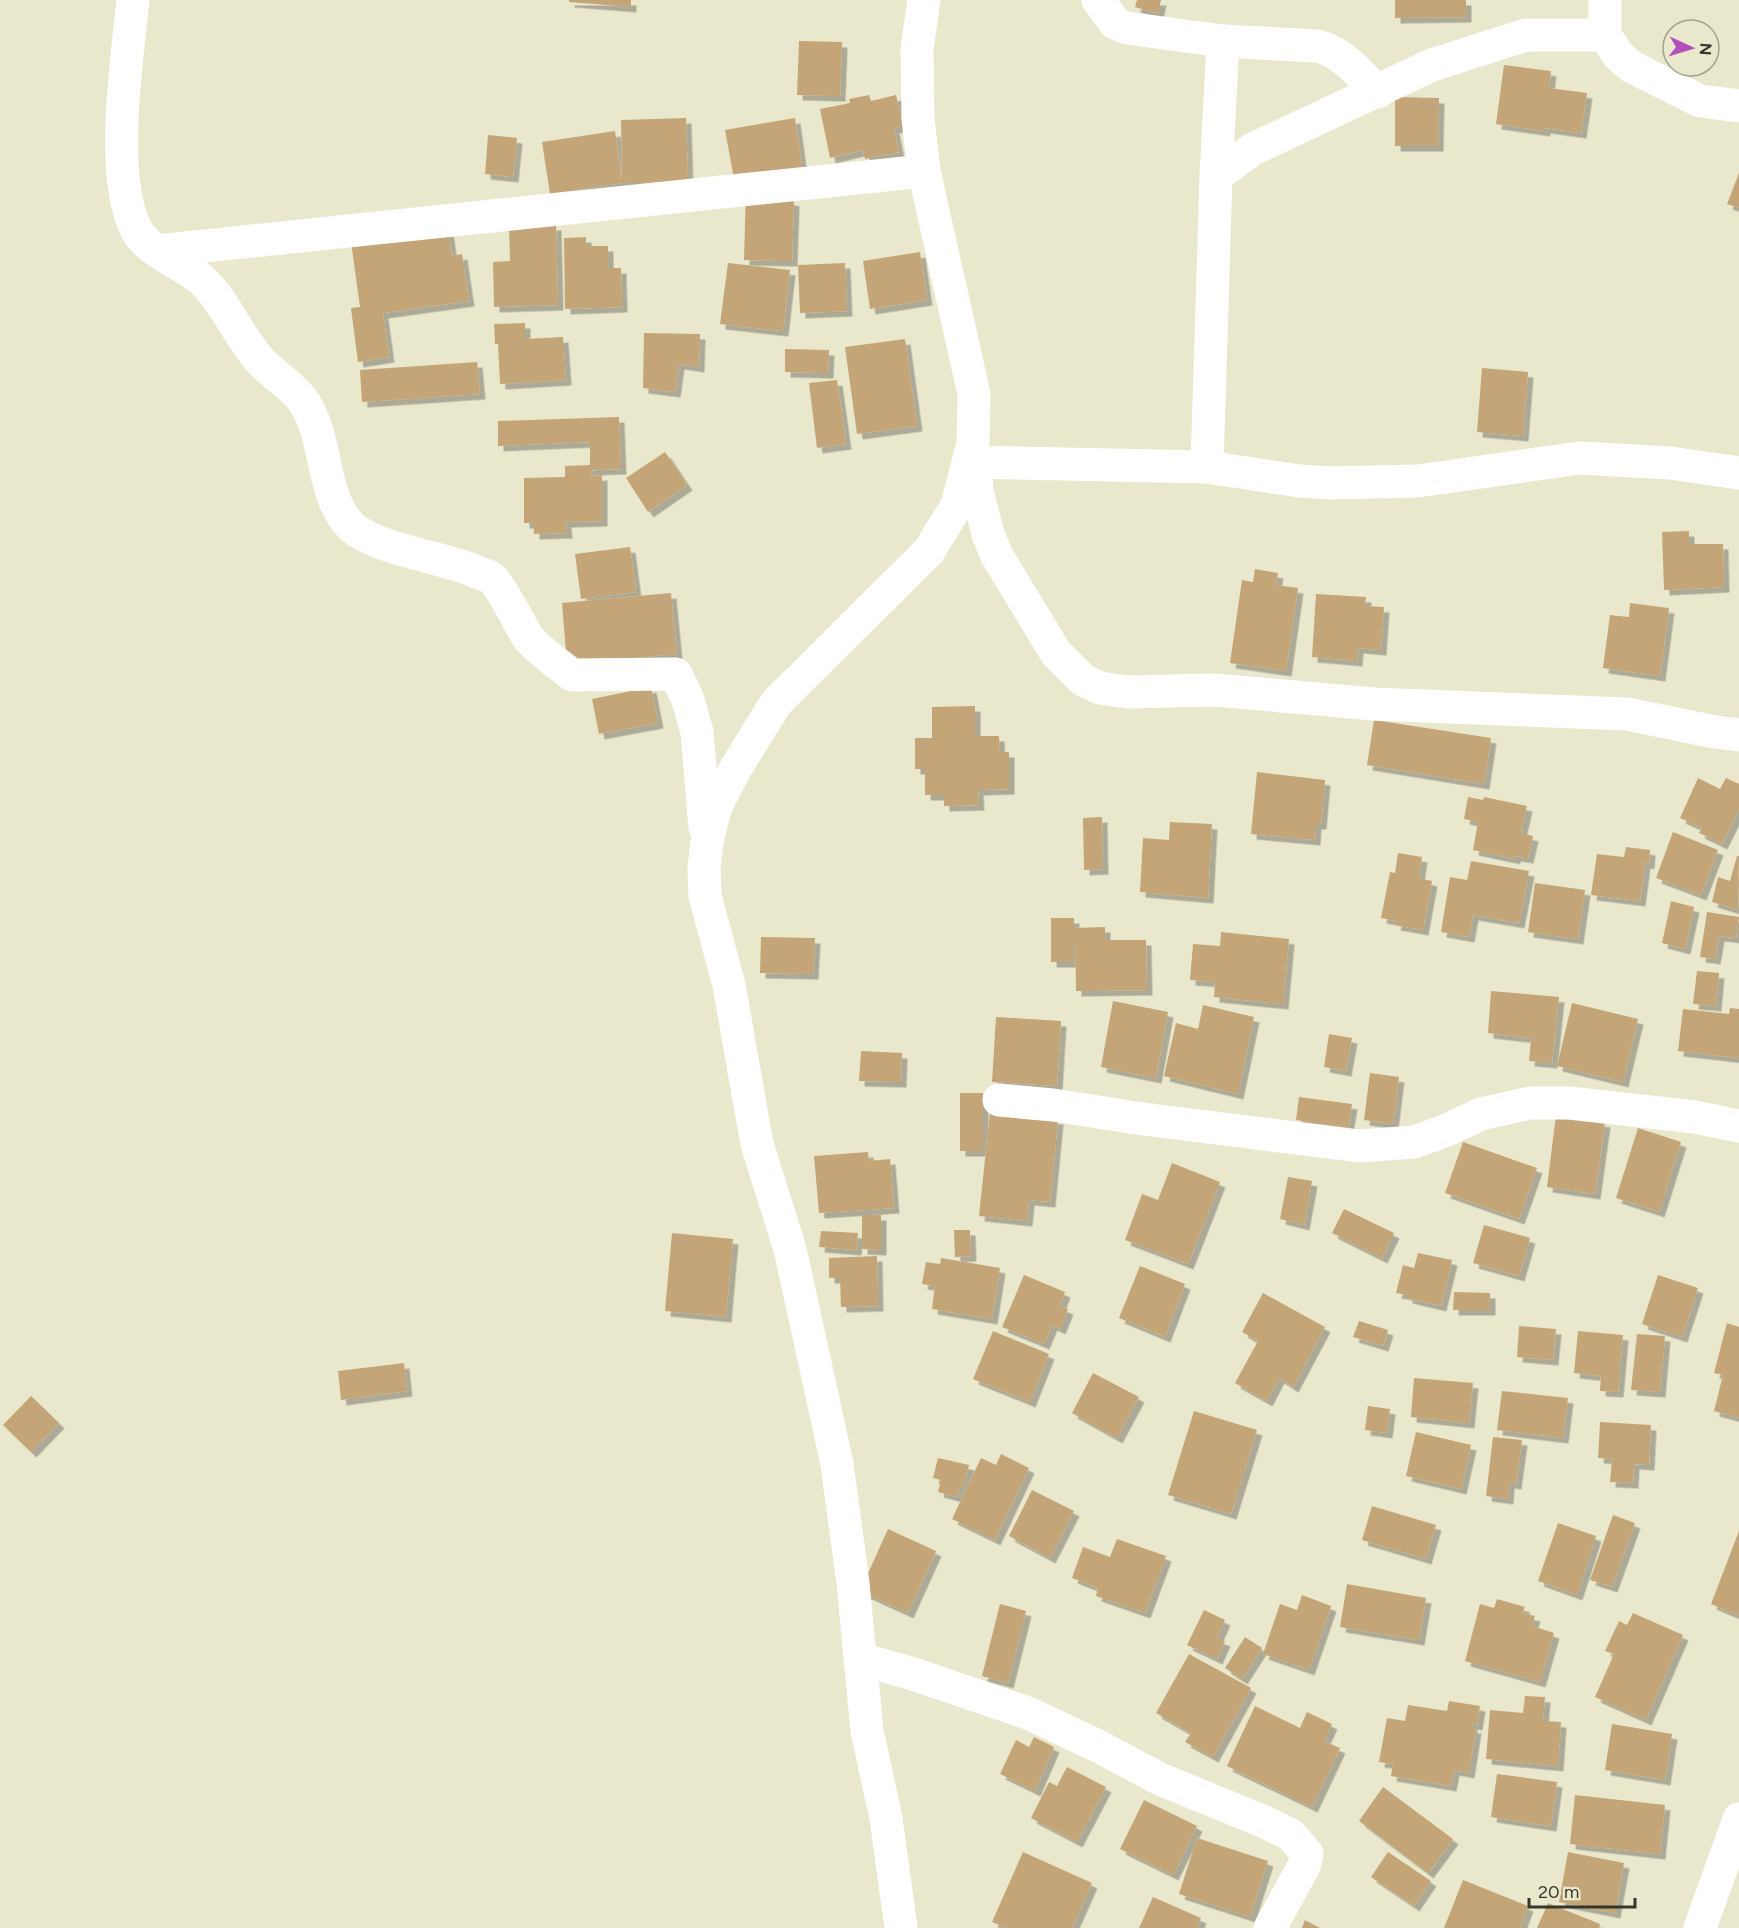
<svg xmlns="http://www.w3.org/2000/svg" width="1739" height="1928" font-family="Figtree,sans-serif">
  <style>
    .building { fill: #c4a577; filter: url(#shadow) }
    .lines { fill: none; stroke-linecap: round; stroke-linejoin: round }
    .street { stroke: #fff; stroke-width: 33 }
  </style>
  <defs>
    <filter id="shadow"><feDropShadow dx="5.5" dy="5.5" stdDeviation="0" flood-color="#0004"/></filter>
  </defs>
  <rect width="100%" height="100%" fill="#eae8cc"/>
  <g class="building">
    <path d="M569,0H631V7L569,2Z"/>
    <path d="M1137,0H1161L1158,14L1135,7Z"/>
    <path d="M1395,0H1466V17L1395,18Z"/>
    <path d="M799,41L842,42L840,96L797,95Z"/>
    <path d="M1504,65L1551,71L1549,88L1587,93L1581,133L1545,128V131L1496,124Z"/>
    <path d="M869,95L871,101L896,95L903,126L894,128L899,152L865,159L863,150L830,158L820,109L850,103L849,99Z"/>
    <path d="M1395,97L1439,98L1438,146H1395Z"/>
    <path d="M686,118L688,182L622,183L550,194L542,142L615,131L622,182L621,120Z"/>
    <path d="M795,118L802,168L734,179L725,130Z"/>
    <path d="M488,135L517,138L513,177L485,174Z"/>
    <path d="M1739,173V208L1727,204Z"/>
    <path d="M746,189L794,201L792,261L744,260Z"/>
    <path d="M556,225L558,305L494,307L493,262L510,261L509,227Z"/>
    <path d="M448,228L452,256L462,254L469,301L383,313L389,357L358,362L351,308L360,307L351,242Z"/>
    <path d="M586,237V246H608V268H621L622,307L565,309L564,238Z"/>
    <path d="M920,252L927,300L870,309L863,261Z"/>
    <path d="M728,263L790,270L783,331L720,324Z"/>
    <path d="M845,263L847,311L800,313L798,265Z"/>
    <path d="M525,323V339L563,337L566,380L500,384L498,344H495L494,324Z"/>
    <path d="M644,333L700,334L699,367L679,364L675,392L643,388Z"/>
    <path d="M905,339L917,426L857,434L845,347Z"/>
    <path d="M785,349L829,350L828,373L785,372Z"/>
    <path d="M477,362L480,394L362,402L360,370Z"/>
    <path d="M1482,368L1528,372L1523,436L1477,432Z"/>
    <path d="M837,380L846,444L817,448L809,383Z"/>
    <path d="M619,417L621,469L592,470L591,476L602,475V521L566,522L567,533L534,534V523H524V478L565,477V466L590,465V442L498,446V421Z"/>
    <path d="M665,452L687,485L648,512L626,478Z"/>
    <path d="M1689,531V544H1723L1724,587L1664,590L1662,532Z"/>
    <path d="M630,547L636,592L581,599L575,554Z"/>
    <path d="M1255,569L1278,573L1276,585L1298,588L1286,671L1230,663L1242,580L1253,582Z"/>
    <path d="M671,593L677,654L567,664L562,603Z"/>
    <path d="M1316,594L1366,597L1365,606L1384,607L1381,650L1358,648L1357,661L1312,657Z"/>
    <path d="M1630,603L1669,608L1660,676L1603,668L1610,615L1629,617Z"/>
    <path d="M651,687L658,723L599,734L592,699Z"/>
    <path d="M975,706V736H999L1000,752H1009V789L978,790L979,805L944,806V795H925V769H915V738H932V707Z"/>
    <path d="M1374,720L1491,738L1484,784L1367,765Z"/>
    <path d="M1257,772L1325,780L1321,824H1316L1315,840L1251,834Z"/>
    <path d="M1698,778L1720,789L1726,778L1739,784V809L1722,844L1699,833L1702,828L1680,818Z"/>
    <path d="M1468,797L1483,800L1484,797L1527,806L1521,833L1533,836L1528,858L1515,856V859L1473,850L1478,822L1464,819Z"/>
    <path d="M1102,817L1103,869L1084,870L1083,818Z"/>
    <path d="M1170,822L1212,824L1208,898L1140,892L1143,838L1169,840Z"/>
    <path d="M1673,832L1718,850L1701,895L1656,878Z"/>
    <path d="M1626,847L1650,850L1649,864L1645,863L1640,901L1591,895L1597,854L1624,857Z"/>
    <path d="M1398,853L1422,857L1419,878L1432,881L1423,930L1395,925L1396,921L1381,918L1390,872L1395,873Z"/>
    <path d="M1737,856H1739L1738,910L1712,902L1718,877L1730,881Z"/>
    <path d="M1471,861L1529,871L1519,923L1473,915L1469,937L1441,932L1450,877L1467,880Z"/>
    <path d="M1535,883L1585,890L1578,939L1528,932Z"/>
    <path d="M1671,901L1694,907L1685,949L1662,943Z"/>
    <path d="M1707,912L1739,917L1736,938L1719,936L1715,959L1700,957Z"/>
    <rect x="1051" y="918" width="23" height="44"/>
    <path d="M1105,927V940H1146L1147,990L1076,991L1075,928Z"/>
    <path d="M1221,932L1289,939L1283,1004L1214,997L1215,982L1190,980L1193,944L1220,946Z"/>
    <path d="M761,937L815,938L813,974L760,973Z"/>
    <path d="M1697,971L1719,973L1716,1006L1693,1004Z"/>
    <path d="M1491,991L1559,997L1552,1063L1529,1061L1531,1038L1488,1033Z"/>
    <path d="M1113,1001L1168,1012L1156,1078L1101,1067Z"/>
    <path d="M1572,1003L1638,1019L1623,1082L1557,1066Z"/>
    <path d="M1203,1005L1254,1017L1238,1094L1164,1076L1176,1023L1198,1029Z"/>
    <path d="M1730,1008L1739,1009V1058L1678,1051L1683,1009L1729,1014Z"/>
    <path d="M996,1017L1061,1021L1057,1086L992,1082Z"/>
    <path d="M1329,1034L1352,1038L1346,1071L1324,1067Z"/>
    <path d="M861,1051L902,1053L901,1082L859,1081Z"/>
    <path d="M1370,1073L1399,1077L1393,1124L1364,1120Z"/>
    <rect x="960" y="1093" width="23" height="58"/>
    <path d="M1299,1097L1352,1104L1348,1128L1296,1120Z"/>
    <path d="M990,1112L1058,1119L1050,1202L1029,1200L1027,1221L979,1216Z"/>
    <path d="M1556,1115L1605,1122L1595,1194L1547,1187Z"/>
    <path d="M1638,1128L1681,1142L1659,1212L1616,1198Z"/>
    <path d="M1463,1142L1537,1168L1519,1219L1445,1193Z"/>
    <path d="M868,1152L869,1161L890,1159L894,1208L819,1213L814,1156Z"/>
    <path d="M1172,1163L1220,1182L1188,1264L1125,1240L1142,1194L1158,1200Z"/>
    <path d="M1288,1177L1312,1181L1304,1225L1280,1219Z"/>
    <path d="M1344,1209L1394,1233L1382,1258L1332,1233Z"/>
    <path d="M862,1215H881V1250L862,1249Z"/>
    <path d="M1484,1225L1530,1238L1519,1276L1473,1263Z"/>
    <path d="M954,1230H970L971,1256L955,1257Z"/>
    <path d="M821,1231L858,1233L856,1250L819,1247Z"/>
    <path d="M672,1233L733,1239L726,1317L665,1311Z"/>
    <path d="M1418,1253L1452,1260L1441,1306L1407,1298V1295L1396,1293L1403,1265L1414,1268Z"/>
    <path d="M877,1256L878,1306L841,1307L840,1278H829V1258Z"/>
    <path d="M941,1258L1000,1268L992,1319L932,1309L935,1286L922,1284L926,1262L940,1264Z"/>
    <path d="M1140,1266L1185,1284L1165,1337L1119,1318Z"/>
    <path d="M1024,1275L1065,1292L1060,1306L1068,1309L1060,1329L1052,1325L1044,1344L1002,1327Z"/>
    <path d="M1658,1275L1698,1288L1682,1337L1642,1324Z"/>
    <path d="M1454,1292L1490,1293V1310H1453Z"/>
    <path d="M1263,1293L1325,1327L1293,1387L1279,1378L1267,1401L1235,1383L1258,1341L1242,1332Z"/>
    <path d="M1359,1321L1388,1330L1383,1346L1353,1337Z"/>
    <path d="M1727,1323L1739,1327V1418L1714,1411L1723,1375L1714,1373Z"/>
    <path d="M1519,1326L1556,1329L1553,1360L1517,1357Z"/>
    <path d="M993,1331L1049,1354L1030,1402L973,1379Z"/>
    <path d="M1578,1331L1623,1335L1618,1392L1600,1391L1601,1376L1574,1373Z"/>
    <path d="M1637,1334L1665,1336L1660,1392L1631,1390Z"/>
    <path d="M404,1363L407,1391L341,1400L338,1371Z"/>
    <path d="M1093,1373L1139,1397L1117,1438L1072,1413Z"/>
    <path d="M1414,1378L1473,1383L1469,1423L1411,1417Z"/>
    <path d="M1502,1391L1568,1398L1563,1438L1497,1430Z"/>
    <path d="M31,1396L59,1423L31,1452L3,1425Z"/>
    <path d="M1368,1406L1390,1409L1387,1433L1365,1430Z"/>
    <path d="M1194,1411L1257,1430L1231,1514L1168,1495Z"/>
    <path d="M1600,1422L1651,1425L1649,1465L1634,1464L1633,1483L1610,1482L1612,1459L1598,1458Z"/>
    <path d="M1416,1432L1471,1445L1461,1489L1406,1476Z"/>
    <path d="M1493,1437L1522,1440L1516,1484L1509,1483L1508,1499L1486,1496Z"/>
    <path d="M1001,1454L1029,1468L995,1540L952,1519L981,1458L996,1465Z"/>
    <path d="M938,1458L969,1465L964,1487L960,1486L957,1497L938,1492L941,1480L933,1478Z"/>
    <path d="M1032,1490L1074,1511L1050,1558L1009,1536Z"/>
    <path d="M1372,1506L1436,1525L1426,1559L1362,1540Z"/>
    <path d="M1613,1515L1635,1523L1612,1587L1590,1580Z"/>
    <path d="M1558,1523L1596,1536L1577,1595L1538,1581Z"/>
    <path d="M888,1529L936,1551L908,1613L860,1591Z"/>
    <path d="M1739,1531V1616L1711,1604Z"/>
    <path d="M1117,1539L1166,1556L1145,1613L1096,1596L1098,1588L1072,1578L1083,1547L1110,1557Z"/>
    <path d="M1347,1584L1426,1598L1419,1640L1340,1627Z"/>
    <path d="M1302,1595L1331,1606L1309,1670L1263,1654L1280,1604L1297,1610Z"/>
    <path d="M1497,1599L1525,1607L1522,1613L1535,1616L1532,1626L1554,1633L1540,1682L1465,1661L1480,1604L1494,1608Z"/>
    <path d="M1000,1604L1026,1611L1008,1683L982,1676Z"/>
    <path d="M1204,1610L1225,1620L1217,1638L1225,1641L1217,1659L1187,1645Z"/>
    <path d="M1633,1613L1683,1635L1646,1720L1595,1697L1614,1654L1605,1651L1619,1621L1627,1625Z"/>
    <path d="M1245,1637L1262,1648L1242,1679L1225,1668Z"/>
    <path d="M1189,1654L1251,1688L1213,1757L1185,1742L1191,1733L1156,1713Z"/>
    <path d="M1525,1696L1545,1697L1543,1721L1561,1722L1558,1766L1486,1759L1490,1710L1523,1713Z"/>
    <path d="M1449,1701L1480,1706L1477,1725L1472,1724V1728H1476L1469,1773L1454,1770L1451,1786L1391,1776L1393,1764L1379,1762L1387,1718L1405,1721L1408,1705L1447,1711Z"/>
    <path d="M1255,1706L1300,1728L1307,1712L1332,1724L1324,1741L1340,1748L1312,1807L1227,1766Z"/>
    <path d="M1612,1724L1672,1734L1665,1780L1605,1770Z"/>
    <path d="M1034,1737L1054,1747L1035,1791L1000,1774L1016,1740L1029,1747Z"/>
    <path d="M1067,1767L1106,1787L1077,1842L1031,1818L1049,1782L1057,1786Z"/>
    <path d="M1497,1774L1557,1782L1551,1826L1491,1817Z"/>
    <path d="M1383,1787L1453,1839L1428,1873L1359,1821Z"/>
    <path d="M1575,1795L1665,1805L1660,1854L1570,1844Z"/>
    <path d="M1144,1800L1197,1826L1173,1875L1120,1849Z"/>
    <path d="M1197,1838L1268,1861L1250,1917L1179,1894Z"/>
    <path d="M1023,1852L1092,1883L1072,1928H1007L992,1922Z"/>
    <path d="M1388,1852L1431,1881L1414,1906L1371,1877Z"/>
    <path d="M1568,1852L1624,1863L1615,1913L1559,1902Z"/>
    <path d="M1463,1880L1528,1906L1520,1928H1444Z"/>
    <path d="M1153,1897L1201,1918L1197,1928H1139Z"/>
    <path d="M1548,1903L1600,1924L1599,1928H1537Z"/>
    <path d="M1305,1920L1320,1928H1302Z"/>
  </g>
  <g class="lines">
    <g class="street">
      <path d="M133,0C127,60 109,175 136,229C148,253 183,263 203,281C225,302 238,335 258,358C270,373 289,383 301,398C330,436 319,496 352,527C376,549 442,557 475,571C480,574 487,575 492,578C500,585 520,624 527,636C537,650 559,664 572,675L676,674L688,700L697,732L705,828"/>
      <path d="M1098,0L1115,23L1126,28L1223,41L1317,46C1343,52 1359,74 1378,92"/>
      <path d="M1605,0V35L1618,55L1632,67L1700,101L1739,106"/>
      <path d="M1216,176L1253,149L1432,65L1526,35H1605"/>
      <path d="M157,251L924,171"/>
      <path d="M975,462L977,491L988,534L997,556L1056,653L1083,680L1100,688L1127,692L1215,690L1374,704L1627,714L1715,732L1739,735"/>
      <path d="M975,462L1207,467L1299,481L1330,483L1418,481L1580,458L1670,463L1739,473"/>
      <path d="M1207,467L1216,176L1223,41"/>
      <path d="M999,1100L1053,1105L1143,1119L1360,1146L1414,1142L1442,1132L1481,1114L1530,1103H1569L1695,1117L1739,1126"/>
      <path d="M860,1659L910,1673L1028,1713L1100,1747L1160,1779L1267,1823L1291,1835L1307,1854L1305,1864L1270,1928"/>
      <path d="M901,1928L886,1818L867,1731L853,1583L837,1464L790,1249L757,1144L729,985L705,896L704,868L707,842L714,813L720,798L737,766L776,703L929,551L957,505L973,443L974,394L924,171L918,119L917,49L924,0"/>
      <path d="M1700,1928L1739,1819"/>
    </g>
  </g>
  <g transform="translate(1691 48) rotate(94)"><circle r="28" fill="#eae8cc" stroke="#a2a18c" stroke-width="1.5"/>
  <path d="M0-4.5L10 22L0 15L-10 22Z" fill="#b150b8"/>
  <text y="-9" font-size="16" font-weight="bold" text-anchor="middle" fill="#37362b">N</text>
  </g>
  <path d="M1529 1898v9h106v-9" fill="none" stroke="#37362b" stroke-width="3"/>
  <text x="1538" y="1898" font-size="18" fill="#37362b" stroke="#eae8cc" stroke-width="4.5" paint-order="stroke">20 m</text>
</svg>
